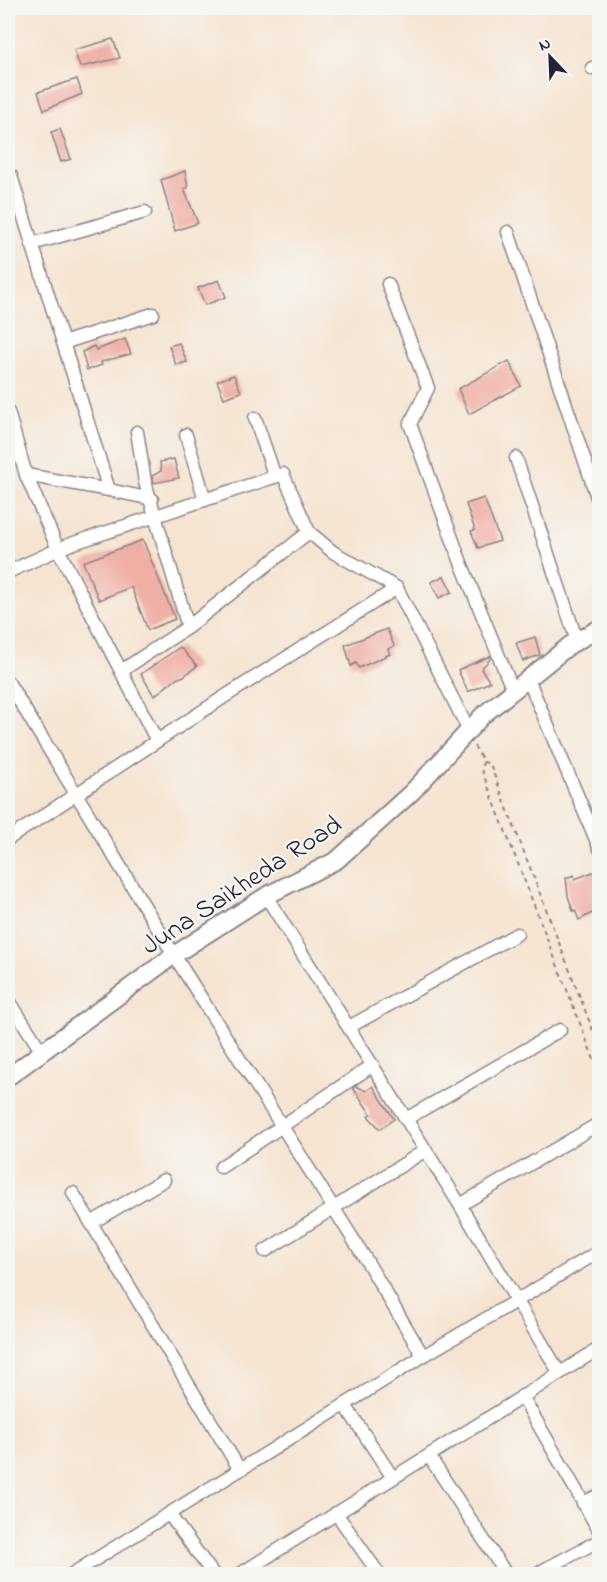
<svg xmlns="http://www.w3.org/2000/svg" width="607" height="1582" font-family="'Indie Flower',sans-serif">
  <style>
    .building { fill: #f0afa5 }
    .lines { fill: none; stroke-linecap: round; stroke-linejoin: round }
    .minor-casing { stroke: #8c8386; stroke-width: 15 }
    .secondary-casing { stroke: #8c8386; stroke-width: 20 }
    .path { stroke: #8c8386; stroke-width: 2; stroke-dasharray: 4.5 4.5; stroke-linecap: butt }
    .minor { stroke: #fff; stroke-width: 12 }
    .secondary { stroke: #fff; stroke-width: 16 }
    .labels { text-anchor: middle; stroke-width: 4.5; stroke-linejoin: round; paint-order: stroke }
    .street-label { font-size: 27px; fill: #22223b; stroke: #f6f6f2 }
  </style>
  <rect width="100%" height="100%" fill="#f6f6f2"/>
  <filter id="ink" filterUnits="userSpaceOnUse"><feTurbulence type="fractalNoise" baseFrequency=".0167" numOctaves="2"/><feDisplacementMap in="SourceGraphic" scale="12" xChannelSelector="R" yChannelSelector="G"/><feConvolveMatrix kernelMatrix="1 2 1 2 8 2 1 2 1" color-interpolation-filters="sRGB"/></filter>
  <filter id="wash" filterUnits="userSpaceOnUse"><feTurbulence type="fractalNoise" baseFrequency=".008" numOctaves="4" result="noise"/><feDisplacementMap in="SourceGraphic" scale="24" xChannelSelector="R" yChannelSelector="G"/><feGaussianBlur stdDeviation="1.35" result="paint"/><feColorMatrix in="noise" values="0 0 0 0 0 0 0 0 0 0 0 0 0 0 0 0 0 1.4 0 .05"/><feComposite in="paint" operator="in"/></filter>
  <g filter="url(#wash)">
    <rect width="100%" height="100%" fill="#f5e4d0"/>
    <g id="blocks">
      <g class="building">
        <path d="M113,39L120,58L80,67L74,50Z"/>
        <path d="M77,79L82,94L44,110L38,92Z"/>
        <path d="M60,129L71,159L61,162L51,132Z"/>
        <path d="M185,171L188,188L184,189L198,223L175,231L161,180Z"/>
        <path d="M219,280L226,297L205,305L198,288Z"/>
        <path d="M125,339L131,354L101,362L102,365L87,370L82,352L94,346L96,350Z"/>
        <path d="M179,343L187,362L176,365L169,346Z"/>
        <path d="M509,361L521,386L469,414L458,389Z"/>
        <path d="M234,375L241,392L224,398L217,381Z"/>
        <path d="M174,459L179,478L154,483L152,476L161,471L160,462Z"/>
        <path d="M484,498L500,541L478,548L471,531L475,530L466,504Z"/>
        <path d="M143,540L175,619L148,630L131,587L99,600L83,562Z"/>
        <path d="M444,576L452,592L439,598L431,582Z"/>
        <path d="M387,629L394,646L388,649L390,654L359,668L356,663L351,666L345,645Z"/>
        <path d="M535,637L540,655L523,661L516,643Z"/>
        <path d="M180,647L197,666L184,676L176,679L154,696L141,674Z"/>
        <path d="M490,656L491,658L481,669L490,682L468,692L458,670Z"/>
        <path d="M593,872L595,874L600,873V909L579,920L575,910L573,911L568,896L566,878L574,875L575,879Z"/>
        <path d="M356,1086L366,1091L373,1086L394,1119L380,1129L368,1116L371,1114L353,1088Z"/>
      </g>
    </g>
  </g>
  <g filter="url(#ink)">
    <use href="#blocks" fill-opacity="0" stroke="#8c8386" stroke-width="1.5"/>
    <g class="lines">
      <defs>
        <g id="minor">
          <path d="M592,68L600,66"/>
          <path d="M8,177L11,176L109,490"/>
          <path d="M508,232L600,506"/>
          <path d="M32,244L145,212"/>
          <path d="M388,284L428,388L410,424L460,560L513,691"/>
          <path d="M63,343L153,314"/>
          <path d="M8,412L26,475L58,549L157,741"/>
          <path d="M255,418L275,477"/>
          <path d="M137,432L145,482L188,627"/>
          <path d="M186,435L205,500"/>
          <path d="M516,458L577,641"/>
          <path d="M26,475L109,490L152,499"/>
          <path d="M8,572L68,545L283,474L309,532L333,552L397,588L469,731"/>
          <path d="M121,671L188,627L309,532"/>
          <path d="M528,679L600,849"/>
          <path d="M8,682L174,955L365,1258L423,1356"/>
          <path d="M8,839L224,697L397,588"/>
          <path d="M266,896L460,1205L559,1372"/>
          <path d="M8,999L42,1052"/>
          <path d="M349,1027L517,934"/>
          <path d="M406,1119L560,1030"/>
          <path d="M221,1167L373,1065"/>
          <path d="M73,1193L240,1470"/>
          <path d="M460,1205L600,1123"/>
          <path d="M91,1223L164,1180"/>
          <path d="M265,1251L426,1150"/>
          <path d="M522,1396L600,1532"/>
          <path d="M345,1405L393,1478"/>
          <path d="M429,1456L506,1574"/>
          <path d="M583,1503L600,1495"/>
          <path d="M336,1513L379,1574"/>
          <path d="M169,1514L213,1574"/>
          <path d="M72,1574L423,1356L600,1251"/>
          <path d="M240,1574L600,1348"/>
          <path d="M536,1574L600,1540"/>
        </g>
        <path id="secondary" d="M8,1077L174,955L266,896L337,860L412,792L483,715L570,645L600,628"/>
      </defs>
      <use href="#minor" class="minor-casing"/>
      <use href="#secondary" class="secondary-casing"/>
      <g class="path">
        <path d="M474,746L484,762L490,764L600,1049"/>
        <path d="M484,762L481,766L482,771L600,1075"/>
      </g>
      <use href="#minor" class="minor"/>
      <use href="#secondary" class="secondary"/>
    </g>
  </g>
  <g class="labels">
    <g class="street-label">
      <text transform="translate(241 884) rotate(-33)" y="9">Juna Saikheda Road</text>
    </g>
  </g>
  <rect width="607" height="1582" fill="none" stroke="#f6f6f2" stroke-width="30"/>
  <g transform="translate(550 57) rotate(337)" stroke="#f6f6f2" stroke-width="4.5" paint-order="stroke">
  <path d="M0-4.5L10 22L0 15L-10 22Z" fill="#22223b"/>
  <text y="-9" font-size="16" font-weight="bold" text-anchor="middle" fill="#22223b">N</text>
  </g>
</svg>
